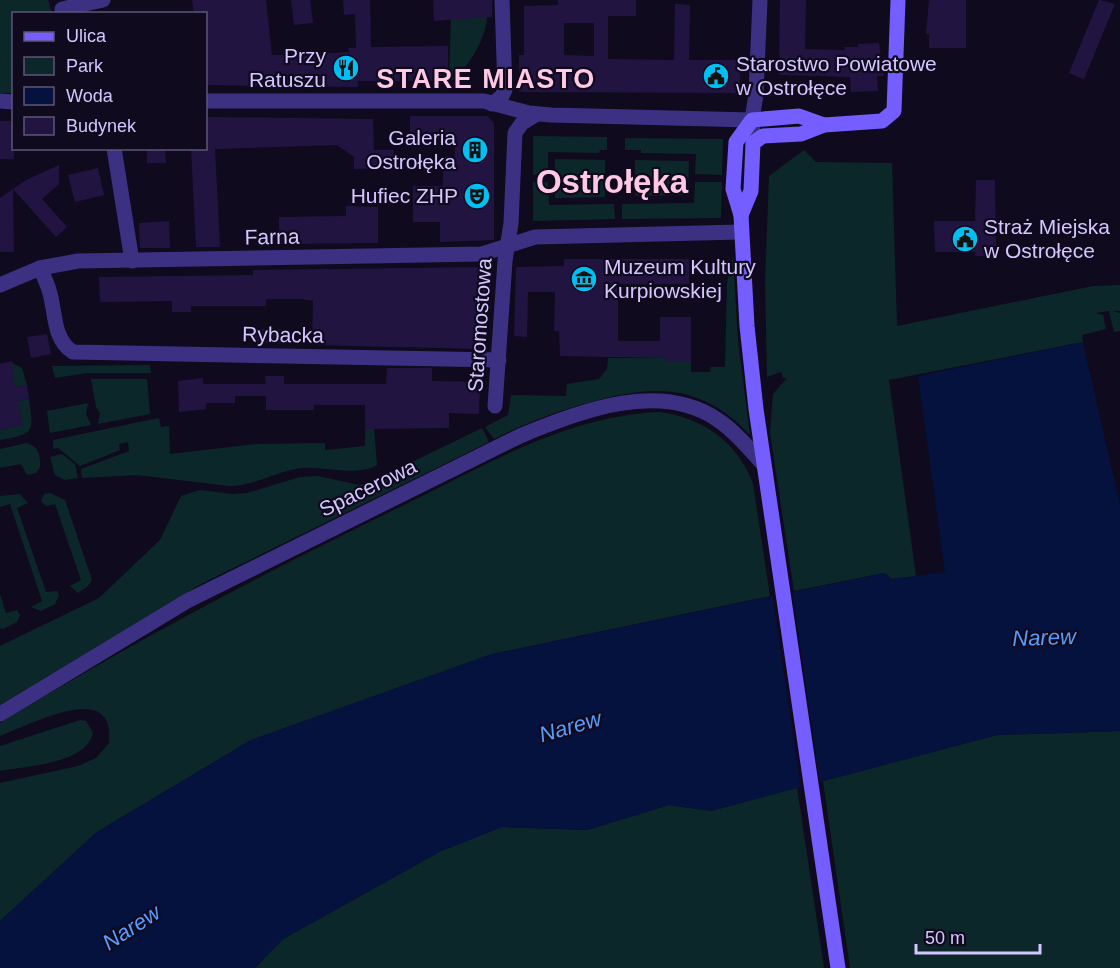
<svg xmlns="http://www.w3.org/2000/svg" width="1120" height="968" font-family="Arial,sans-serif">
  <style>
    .green { fill: #0c2729 }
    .water { fill: #04123d }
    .pier { fill: #100a1e }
    .building { fill: #221441; fill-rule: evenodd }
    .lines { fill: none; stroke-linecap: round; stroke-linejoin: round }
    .street { stroke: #3c3082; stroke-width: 15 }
    .secondary { stroke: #745eff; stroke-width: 15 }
    .labels { text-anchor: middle; stroke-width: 4.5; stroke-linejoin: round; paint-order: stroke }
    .poi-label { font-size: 21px; fill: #d4c7ff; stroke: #100a1e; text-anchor: end }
    .street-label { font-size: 21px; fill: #d4c7ff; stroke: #100a1e }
    .water-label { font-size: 22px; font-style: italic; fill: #559dff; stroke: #100a1e }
    .district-label { font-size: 27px; font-weight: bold; letter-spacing: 1.5px; fill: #ffc9e5; stroke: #100a1e }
    .town-label { font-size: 33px; font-weight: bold; fill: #ffc9e5; stroke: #100a1e }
  </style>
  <rect width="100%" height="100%" fill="#100a1e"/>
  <g class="green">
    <path d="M0,0H48L52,13L14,14L13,93H0Z"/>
    <path d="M487,17C486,39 469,64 455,80H449L451,18Z"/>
    <path d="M533,136L607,137V150H600L599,153L548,152V174L533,175Z"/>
    <path d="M625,138L723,139L722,175L695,174L696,154L641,153V150H625Z"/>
    <path d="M804,150L816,162L892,163L897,326L1093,286L1120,285V311H1113L1120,313V331L1114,332L1109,311L1095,313L1103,315L1106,329L1082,335L1083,342L889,380L916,576L892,579L884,573L794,591L770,433L773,394L787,378H783L781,372L767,377L765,283L769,176Z"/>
    <path d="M555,159L605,160V197L555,198Z"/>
    <path d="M635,160L689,161L688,195L635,196Z"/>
    <path d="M533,182H548L549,205L614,204L615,219L533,221Z"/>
    <path d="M695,182H722L721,218L622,219V204L694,203Z"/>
    <path d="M733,256L738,341L750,435C702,384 655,384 591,402C557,411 526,423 494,439L485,427L508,415L511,395L566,396L567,384L599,379L607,369L608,358H665L666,362H691V372H710L711,367H725L727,283Z"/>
    <path d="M10,362L22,368L27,385L15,387Z"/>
    <path d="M150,365L151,373H87L55,378L52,366Z"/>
    <path d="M91,379H147L150,414L98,424L100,413L96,407Z"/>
    <path d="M29,399C34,433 34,434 0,440V430L22,425L18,401Z"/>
    <path d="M88,403L86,414L91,425L50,433L47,411Z"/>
    <path d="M659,412C702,417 738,442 753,484L770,596L492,654L251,740L97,832L0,921V783L78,766L96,758L109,743C109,733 110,723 103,716C85,695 22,728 0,736V723C131,643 266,572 404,505C486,465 566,416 659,412Z"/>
    <path d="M159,418L161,427L169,426L170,454L257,444L325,443V450L365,446V429L374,428L377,465C356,477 325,466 302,468C277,471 255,486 229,486L137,475L82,478L81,469L129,451L128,442L119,444L120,450L80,466L58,448L53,449V440Z"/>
    <path d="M482,428L489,442L201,584L0,705V646L99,598L160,540L181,496L200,490L232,494L247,493L300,477L318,476L359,485L369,483Z"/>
    <path d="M27,443C38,446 41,456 40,467L36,473L27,475L21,464L0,468V449Z"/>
    <path d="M62,454L75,464L78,478L65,480L55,475L50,457Z"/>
    <path d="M50,493L65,500L92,580L87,587L78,593L70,586L81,580L55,504L46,506L41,501L44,494Z"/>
    <path d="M20,494L28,503L17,508L46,592L57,591L59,595L55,604L41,611L31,607L42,601L10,504L0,507V496Z"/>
    <path d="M0,594L6,613L17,610L20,615L17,622L3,629L0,628Z"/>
    <path d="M80,720L86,721L93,733C86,764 26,766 0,771V746Z"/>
    <path d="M1120,731V968H850L823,781L997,735Z"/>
    <path d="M797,787L824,968H255L283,939L441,851L502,827L587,830L669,805L711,811Z"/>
  </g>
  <path class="water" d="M1083,342L1120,505V731L997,735L711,811L669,805L587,830L502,827L441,851L283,939L255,968H0V921L97,832L251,740L492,654L884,573L892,579L945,572L918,376Z"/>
  <path class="pier" d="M792,589L820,784L801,789L772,593Z"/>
  <g class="building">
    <path d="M192,0H266L272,55H288L349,52L348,48H356L355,14L344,15L343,0H370L371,47L448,46V81H358V87L207,85L206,14H194Z"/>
    <path d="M291,0H310L313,23L294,25Z"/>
    <path d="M433,0H492V17L434,21Z"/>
    <path d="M558,0H636V16H608V59L674,60L675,4L690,5L689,60H740V93L519,92V55H524V6L558,5ZM564,23H594V56L564,55Z"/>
    <path d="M780,0H806L805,49L845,50L844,47H858V44L879,43L884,76H877L878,91L851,92L850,77L779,75Z"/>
    <path d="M929,0H966V48H929V34H926Z"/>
    <path d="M1099,0L1115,4L1084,79L1069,73Z"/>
    <path d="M410,116H487L494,123V240L440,242V222H413V186H443V171H455V141L410,140Z"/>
    <path d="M206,117L373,119L374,150H394V168L354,169V157L337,145L215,149L220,247H196L191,148H206Z"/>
    <rect x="0" y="121" width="14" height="38"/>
    <path d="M147,148H165L166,163H147Z"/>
    <path d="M59,165V184L42,199L67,227L56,237L13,189L14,252H0V198L26,180Z"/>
    <path d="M98,168L104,195L75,202L68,175Z"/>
    <path d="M976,180H995L996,256H975V252H935L934,221H975Z"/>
    <path d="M346,206L378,207V243L279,244V217L346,216Z"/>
    <path d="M169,221L170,248H140L139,223Z"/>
    <path d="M564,259H689V284H618V341H660V317H691V362H665V358L560,356L559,331H554L555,292H528L527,337L514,336L516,267L564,266Z"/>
    <path d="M487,267L492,271L489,312L481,311L480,349L312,345L313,301L301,299H266V306H191V312H172V301L100,302L99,277L253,275V270Z"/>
    <path d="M254,329H285V344L254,343Z"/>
    <path d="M47,334L51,354L31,358L27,337Z"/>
    <path d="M12,361L15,387L27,385L29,399L18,401L23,425L0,430V364Z"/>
    <path d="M387,368H432V381L480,382L479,414L449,413V428L365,429V405H314V410H266V396H235V403H206V409L179,412L178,381L203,378V384H266L265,376H284V384H386Z"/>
  </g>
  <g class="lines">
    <g class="street">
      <path d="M62,9L103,0"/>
      <path d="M0,101L14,102"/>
      <path d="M206,101H484L529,113L551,115L752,120"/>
      <path d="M492,104L502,96L505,90L502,0"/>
      <path d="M753,143L752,120L756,94L760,0"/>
      <path d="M114,148L132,261"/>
      <path d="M40,268C43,275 47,283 49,290C56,311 52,339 73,352L499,360"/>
      <path d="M0,285L40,268L78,261L482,254L535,237L741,232"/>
      <path d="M495,406L505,261L511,223L515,133L522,123L537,114"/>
      <path d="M0,714L187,601L520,436C579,411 660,380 718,420C736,432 749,449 764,465"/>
    </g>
    <g class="secondary">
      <path d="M824,125L799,116L752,120L736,142L733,189L741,215L747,326L756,409L838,968"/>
      <path d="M741,215L751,191L753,143L763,136L801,134L824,125L882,121L894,111L898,0"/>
    </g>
  </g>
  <defs>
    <symbol id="restaurant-disc" viewBox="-11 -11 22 22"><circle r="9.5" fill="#00bff2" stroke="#100a1e"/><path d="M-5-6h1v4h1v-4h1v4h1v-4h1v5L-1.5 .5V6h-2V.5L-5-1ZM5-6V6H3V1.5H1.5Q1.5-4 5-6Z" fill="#111"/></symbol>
    <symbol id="civic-disc" viewBox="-11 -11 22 22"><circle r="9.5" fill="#00bff2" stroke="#100a1e"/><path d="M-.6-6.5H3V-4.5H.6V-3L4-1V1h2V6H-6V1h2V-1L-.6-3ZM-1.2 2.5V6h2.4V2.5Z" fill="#111"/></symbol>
    <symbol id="building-disc" viewBox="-11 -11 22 22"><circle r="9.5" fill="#00bff2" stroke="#100a1e"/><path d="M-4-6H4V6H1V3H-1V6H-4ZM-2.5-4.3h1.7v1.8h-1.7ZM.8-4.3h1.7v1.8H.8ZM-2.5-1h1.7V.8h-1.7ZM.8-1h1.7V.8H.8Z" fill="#111"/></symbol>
    <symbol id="theatre-disc" viewBox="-11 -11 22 22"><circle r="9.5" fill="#00bff2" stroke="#100a1e"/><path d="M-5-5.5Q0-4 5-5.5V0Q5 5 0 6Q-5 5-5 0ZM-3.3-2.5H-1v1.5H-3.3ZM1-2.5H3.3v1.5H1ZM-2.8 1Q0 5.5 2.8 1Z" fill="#111"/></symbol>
    <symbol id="museum-disc" viewBox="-11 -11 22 22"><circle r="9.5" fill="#00bff2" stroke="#100a1e"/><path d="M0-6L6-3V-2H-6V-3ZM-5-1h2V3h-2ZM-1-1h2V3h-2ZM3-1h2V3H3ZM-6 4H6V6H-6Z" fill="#111"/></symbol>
  </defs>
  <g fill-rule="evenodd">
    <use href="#restaurant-disc" x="331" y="53" width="30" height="30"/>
    <use href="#civic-disc" x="701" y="61" width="30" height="30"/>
    <use href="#building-disc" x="460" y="135" width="30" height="30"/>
    <use href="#theatre-disc" x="462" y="181" width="30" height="30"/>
    <use href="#civic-disc" x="950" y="224" width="30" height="30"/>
    <use href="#museum-disc" x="569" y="264" width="30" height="30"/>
  </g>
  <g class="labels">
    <g class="poi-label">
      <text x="326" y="63">Przy<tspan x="326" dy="24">Ratuszu</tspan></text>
      <text x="736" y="71" text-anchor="start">Starostwo Powiatowe<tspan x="736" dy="24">w Ostrołęce</tspan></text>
      <text x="456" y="145">Galeria<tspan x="456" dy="24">Ostrołęka</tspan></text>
      <text x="458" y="203">Hufiec ZHP</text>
      <text x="984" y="234" text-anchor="start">Straż Miejska<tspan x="984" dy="24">w Ostrołęce</tspan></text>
      <text x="604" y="274" text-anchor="start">Muzeum Kultury<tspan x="604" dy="24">Kurpiowskiej</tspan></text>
    </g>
    <g class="street-label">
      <text transform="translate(272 237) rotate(-1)" y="7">Farna</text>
      <text transform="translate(480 325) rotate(-86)" y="7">Staromostowa</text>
      <text transform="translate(283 335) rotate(1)" y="7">Rybacka</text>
      <text transform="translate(368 488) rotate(-26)" y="7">Spacerowa</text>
    </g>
    <g class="water-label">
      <text transform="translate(1044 637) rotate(-2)" y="8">Narew</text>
      <text transform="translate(570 726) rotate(-16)" y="8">Narew</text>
      <text transform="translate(131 927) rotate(-33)" y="8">Narew</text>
    </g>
    <g class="district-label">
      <text x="486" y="88">STARE MIASTO</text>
    </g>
    <g class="town-label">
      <text x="612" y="193">Ostrołęka</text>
    </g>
  </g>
  <rect x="12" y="12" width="195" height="138" fill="#100a1e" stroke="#5e5678" stroke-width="1.5"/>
  <rect x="24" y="32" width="30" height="9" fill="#745eff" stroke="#5e5678" stroke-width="1.5"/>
  <text x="66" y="42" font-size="18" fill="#d4c7ff">Ulica</text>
  <rect x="24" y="57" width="30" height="18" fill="#0c2729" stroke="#5e5678" stroke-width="1.5"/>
  <text x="66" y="72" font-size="18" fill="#d4c7ff">Park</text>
  <rect x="24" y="87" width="30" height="18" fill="#04123d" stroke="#5e5678" stroke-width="1.5"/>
  <text x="66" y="102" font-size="18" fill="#d4c7ff">Woda</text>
  <rect x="24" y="117" width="30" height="18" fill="#221441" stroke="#5e5678" stroke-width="1.5"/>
  <text x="66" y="132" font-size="18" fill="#d4c7ff">Budynek</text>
  <path d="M916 944v9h124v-9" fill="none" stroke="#d4c7ff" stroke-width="3"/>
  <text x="925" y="944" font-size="18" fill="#d4c7ff" stroke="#100a1e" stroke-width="4.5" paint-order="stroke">50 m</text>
</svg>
